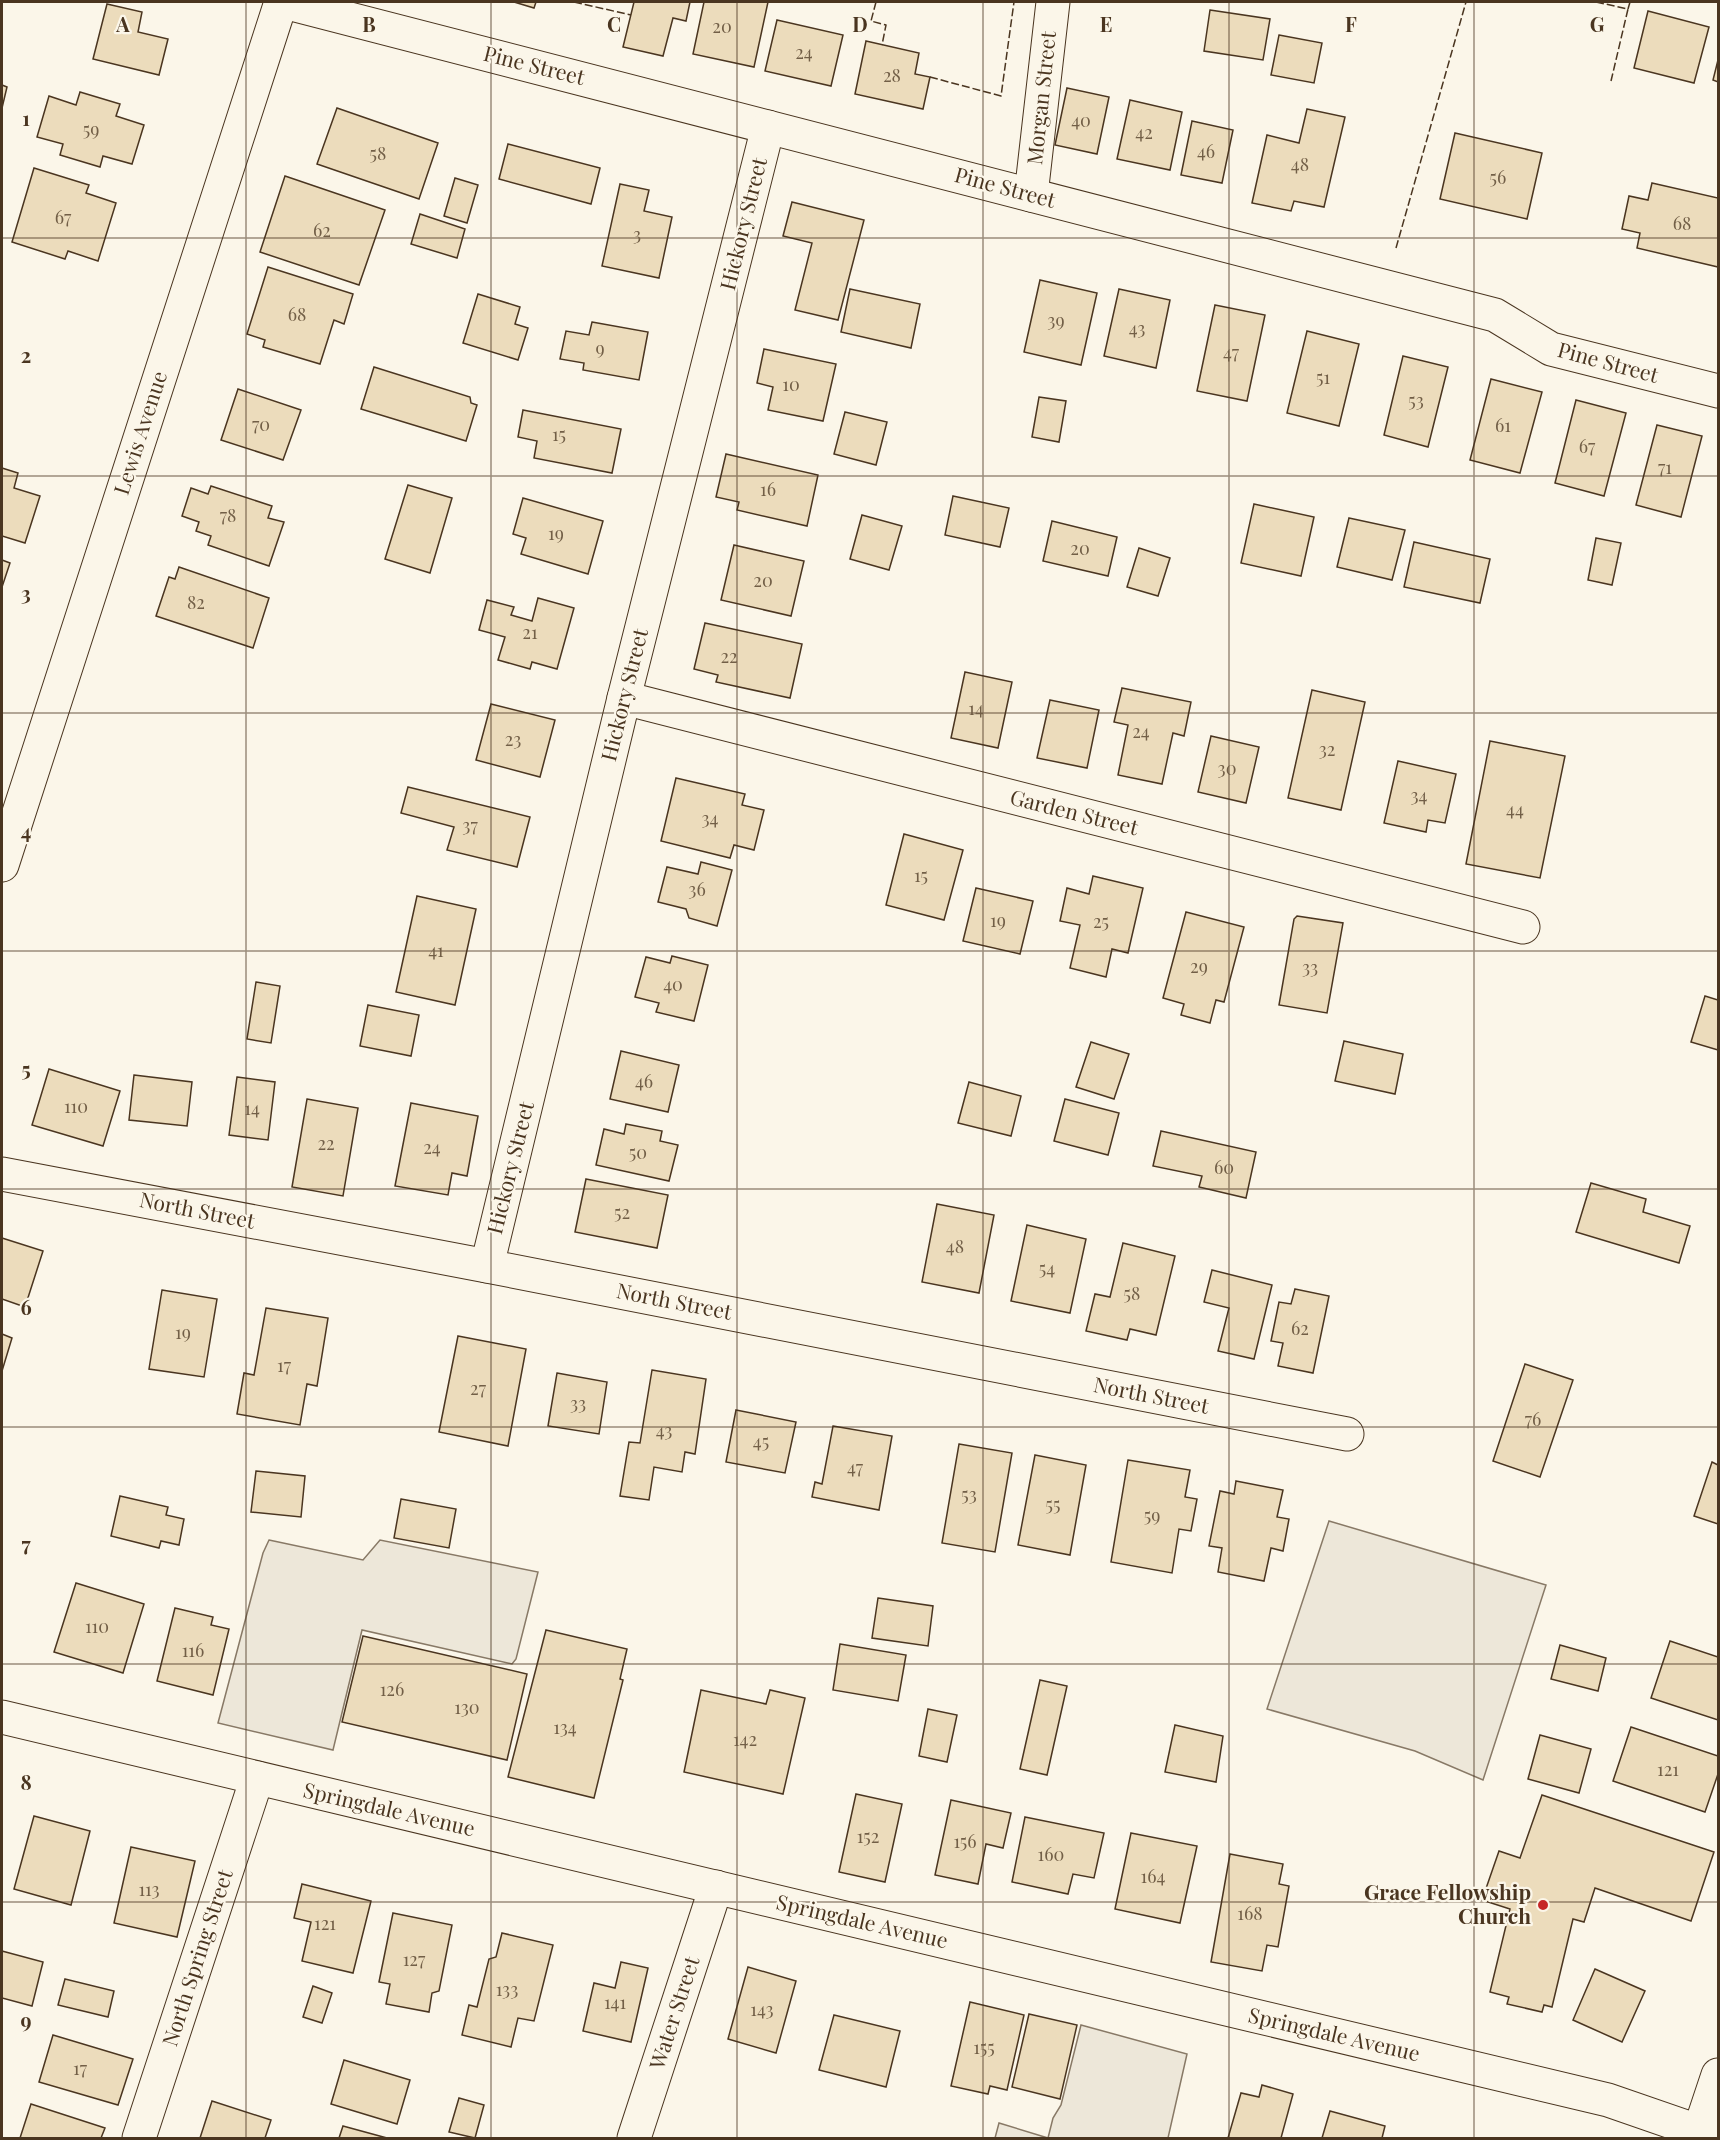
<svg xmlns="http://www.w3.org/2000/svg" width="1720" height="2140" font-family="'Playfair Display',serif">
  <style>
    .parking { fill: #ede7d9; stroke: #887966; stroke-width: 1.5 }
    .building { fill: #ecdcbc; stroke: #4a3520; stroke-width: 1.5 }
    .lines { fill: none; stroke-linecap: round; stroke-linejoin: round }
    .minor-casing { stroke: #4a3520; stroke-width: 35 }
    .major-casing { stroke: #4a3520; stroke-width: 35 }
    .minor { stroke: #fbf6e9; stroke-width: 33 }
    .major { stroke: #fbf6e9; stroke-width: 33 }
    .fence { stroke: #4a3520; stroke-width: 1.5; stroke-dasharray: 8 3; stroke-linecap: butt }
    .grid { fill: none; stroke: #4a3520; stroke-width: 1.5; stroke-opacity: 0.55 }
    .poi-dot { fill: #c62828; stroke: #fbf6e9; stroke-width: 2 }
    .labels { text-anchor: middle; stroke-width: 4.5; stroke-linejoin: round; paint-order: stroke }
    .number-label { font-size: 18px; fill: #725f47 }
    .street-label { font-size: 21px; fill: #4a3520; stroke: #fbf6e9 }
    .poi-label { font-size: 21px; font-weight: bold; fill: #4a3520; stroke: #fbf6e9; text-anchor: end }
    .grid-label { font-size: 20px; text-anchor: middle; font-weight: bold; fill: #4a3520; stroke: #fbf6e9; stroke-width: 4.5; stroke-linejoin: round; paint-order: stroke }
  </style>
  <rect width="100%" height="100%" fill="#fbf6e9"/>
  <g class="parking">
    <path d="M1329,1521L1546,1585L1483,1780L1415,1751L1267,1709Z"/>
    <path d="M269,1540L363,1560L380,1540L538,1572L516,1659L512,1664L362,1630L333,1750L218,1723L263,1553Z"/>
    <path d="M1081,2025L1187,2054L1168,2138H995L999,2123L1048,2138L1053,2118L1061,2105Z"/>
  </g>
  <g class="building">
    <path d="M514,2H536L534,8Z"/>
    <path d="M634,2H690L686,21L673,18L663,56L623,47Z"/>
    <path d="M704,2H768L754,67L693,54Z"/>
    <path d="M107,4L142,12L138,32L168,39L159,75L93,59Z"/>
    <path d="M1210,10L1270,19L1263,60L1204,51Z"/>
    <path d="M1648,11L1709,27L1694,83L1634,68Z"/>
    <path d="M777,20L843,35L831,86L765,71Z"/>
    <path d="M1279,35L1322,43L1314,83L1271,75Z"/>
    <path d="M866,41L919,53L915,74L930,77L923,109L855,94Z"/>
    <path d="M1718,60V82L1713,80Z"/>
    <path d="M2,85L7,87L2,108Z"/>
    <path d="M1067,88L1109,97L1097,154L1055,145Z"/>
    <path d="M80,92L120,104L116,116L144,125L132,164L103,156L100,167L60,155L63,144L37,137L49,96L76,105Z"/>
    <path d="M1130,100L1182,112L1170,170L1117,159Z"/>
    <path d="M337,108L438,143L419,199L317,164Z"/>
    <path d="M1307,109L1345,117L1324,207L1294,201L1291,211L1252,203L1267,135L1299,143Z"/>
    <path d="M1192,121L1233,130L1222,183L1181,175Z"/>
    <path d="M1455,133L1542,153L1527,219L1440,199Z"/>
    <path d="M508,144L600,168L591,204L499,179Z"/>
    <path d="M34,168L89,185L86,193L116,203L98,261L68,251L65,259L12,242Z"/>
    <path d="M285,176L385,210L359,285L260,252Z"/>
    <path d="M455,178L478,185L467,223L444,216Z"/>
    <path d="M1652,183L1718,198V267L1637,248L1640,233L1622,229L1629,196L1648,200Z"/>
    <path d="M620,184L649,190L644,211L672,217L659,278L602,266Z"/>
    <path d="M792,202L864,220L838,320L795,310L812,243L783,236Z"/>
    <path d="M420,214L465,229L457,258L411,244Z"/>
    <path d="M268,267L353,294L344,324L334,320L320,364L263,347L265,340L247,334Z"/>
    <path d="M1040,280L1097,293L1081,365L1024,352Z"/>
    <path d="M850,289L920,304L911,348L841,332Z"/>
    <path d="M1119,289L1170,300L1156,368L1104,356Z"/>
    <path d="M478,294L520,307L515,324L528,328L518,360L463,343Z"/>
    <path d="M1215,305L1265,315L1247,401L1197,391Z"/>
    <path d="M592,322L648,332L639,380L583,370L584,363L560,359L566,331L589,335Z"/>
    <path d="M1307,331L1359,344L1339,426L1287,413Z"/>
    <path d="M764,349L836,364L823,421L768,410L773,387L757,383Z"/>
    <path d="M1403,356L1448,367L1428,447L1384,435Z"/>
    <path d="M374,367L470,397L471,403L477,405L466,441L361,409Z"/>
    <path d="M1491,379L1542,392L1520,473L1470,460Z"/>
    <path d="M238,389L301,410L283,460L221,440Z"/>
    <path d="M1039,397L1066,401L1059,442L1032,437Z"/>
    <path d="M1576,400L1626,413L1604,496L1555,483Z"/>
    <path d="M523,410L621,429L612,473L534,458L537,441L518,437Z"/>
    <path d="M845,412L887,422L876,465L834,454Z"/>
    <path d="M1657,425L1702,436L1681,517L1636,505Z"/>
    <path d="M726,454L818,475L807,526L737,510L739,502L716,497Z"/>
    <path d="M2,468L18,473L14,488L40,496L25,543L2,536Z"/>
    <path d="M408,485L452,498L430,573L385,559Z"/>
    <path d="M211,486L272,506L268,518L284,522L269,566L208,545L211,536L196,531L199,522L182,516L191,488L208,494Z"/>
    <path d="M953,496L1009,508L1000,547L945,535Z"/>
    <path d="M523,498L603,521L588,574L521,554L526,538L513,534Z"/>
    <path d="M1254,504L1314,517L1301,576L1241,563Z"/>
    <path d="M862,515L902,526L889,570L850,559Z"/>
    <path d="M1349,518L1405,530L1392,580L1337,567Z"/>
    <path d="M1052,521L1117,537L1108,576L1043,561Z"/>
    <path d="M1596,538L1621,543L1612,585L1588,580Z"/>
    <path d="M1414,542L1490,559L1480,603L1404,587Z"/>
    <path d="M734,545L804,561L791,616L721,600Z"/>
    <path d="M1139,548L1170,558L1158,596L1127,587Z"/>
    <path d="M2,560L10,563L2,587Z"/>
    <path d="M179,567L269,598L253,648L156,616L169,577L175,579Z"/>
    <path d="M538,598L574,608L557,669L532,662L530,669L498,660L505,637L479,630L487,600L514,607L511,615L532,621Z"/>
    <path d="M705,623L802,644L790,698L716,682L718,675L694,669Z"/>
    <path d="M965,672L1012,682L998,748L951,738Z"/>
    <path d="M1122,688L1191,702L1184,736L1173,733L1162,784L1118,775L1128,725L1114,722Z"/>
    <path d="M1312,690L1365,702L1341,810L1288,798Z"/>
    <path d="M1050,700L1099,710L1087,768L1037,758Z"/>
    <path d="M491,704L555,720L540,777L476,760Z"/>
    <path d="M1211,736L1259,747L1246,803L1198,792Z"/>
    <path d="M1490,741L1565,756L1540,878L1466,864Z"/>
    <path d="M1398,761L1456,774L1445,823L1428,820L1426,832L1384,823Z"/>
    <path d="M676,778L745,794L742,805L764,810L754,850L734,845L730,858L661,841Z"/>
    <path d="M408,787L530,817L517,867L447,850L454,827L401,813Z"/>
    <path d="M904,834L963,850L944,920L886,905Z"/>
    <path d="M701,862L732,870L717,926L689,918L686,909L658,902L667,867L698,874Z"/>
    <path d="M1093,876L1143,888L1128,953L1112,949L1106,977L1070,968L1080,925L1060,921L1067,888L1089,894Z"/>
    <path d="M976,888L1033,901L1020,954L963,941Z"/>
    <path d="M417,896L476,909L455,1005L396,992Z"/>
    <path d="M1186,912L1244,927L1224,1002L1216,1000L1210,1023L1181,1015L1184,1004L1163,998Z"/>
    <path d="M1297,916L1343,923L1327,1013L1279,1005L1294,919Z"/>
    <path d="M672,956L708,965L694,1021L656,1012L659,1003L635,997L646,957L670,963Z"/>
    <path d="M256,982L280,986L271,1043L247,1039Z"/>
    <path d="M1705,996L1718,1000V1050L1691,1042Z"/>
    <path d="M368,1005L419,1015L411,1056L360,1046Z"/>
    <path d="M1344,1041L1403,1054L1395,1094L1335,1081Z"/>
    <path d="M1091,1042L1129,1054L1114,1099L1076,1087Z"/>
    <path d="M621,1051L679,1065L668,1112L610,1099Z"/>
    <path d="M49,1069L120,1091L103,1146L32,1125Z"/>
    <path d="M134,1075L192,1082L187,1126L129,1120Z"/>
    <path d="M237,1077L275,1082L268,1140L229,1135Z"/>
    <path d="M969,1082L1021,1096L1011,1136L958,1123Z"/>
    <path d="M307,1099L358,1108L343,1196L292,1187Z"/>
    <path d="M1065,1099L1119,1113L1108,1155L1054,1141Z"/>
    <path d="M411,1103L478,1116L467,1176L452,1173L448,1195L395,1186Z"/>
    <path d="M626,1124L662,1131L660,1141L678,1145L669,1181L596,1165L604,1129L624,1134Z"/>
    <path d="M1161,1131L1256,1152L1246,1198L1199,1187L1202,1176L1153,1166Z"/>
    <path d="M586,1179L668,1195L657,1248L575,1232Z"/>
    <path d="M1591,1183L1646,1199L1643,1212L1690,1226L1679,1263L1576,1232Z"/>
    <path d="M937,1204L994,1215L979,1293L922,1282Z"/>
    <path d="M1027,1225L1086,1239L1070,1313L1011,1301Z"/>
    <path d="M2,1238L43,1251L25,1307L2,1299Z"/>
    <path d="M1123,1243L1175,1256L1156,1335L1130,1329L1127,1340L1086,1331L1095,1294L1110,1297Z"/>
    <path d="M1212,1270L1272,1285L1254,1359L1218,1351L1229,1308L1204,1302Z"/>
    <path d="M1295,1289L1329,1296L1313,1373L1278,1366L1283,1343L1271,1341L1279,1302L1291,1304Z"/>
    <path d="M162,1290L217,1299L204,1377L149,1369Z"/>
    <path d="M266,1308L328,1318L317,1386L307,1384L300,1425L237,1414L244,1373L254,1375Z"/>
    <path d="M2,1334L12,1338L2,1371Z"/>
    <path d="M458,1336L526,1349L508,1446L439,1432Z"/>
    <path d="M1525,1364L1573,1380L1540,1477L1493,1461Z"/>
    <path d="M652,1370L706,1379L695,1454L685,1452L682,1472L654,1467L649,1500L620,1496L629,1442L640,1443Z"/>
    <path d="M557,1373L607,1382L599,1434L548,1426Z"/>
    <path d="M736,1410L796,1422L785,1473L726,1462Z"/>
    <path d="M833,1426L892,1436L879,1510L812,1497L815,1482L822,1484Z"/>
    <path d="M959,1444L1012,1453L995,1552L942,1543Z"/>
    <path d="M1035,1455L1086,1465L1070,1555L1018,1545Z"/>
    <path d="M1128,1460L1190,1470L1185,1497L1197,1499L1191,1531L1179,1529L1172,1573L1111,1562Z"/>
    <path d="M1712,1462L1718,1465V1524L1694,1516Z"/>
    <path d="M256,1471L305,1476L301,1517L251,1512Z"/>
    <path d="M1236,1481L1283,1490L1277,1517L1289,1519L1283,1551L1271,1548L1264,1581L1218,1572L1222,1548L1209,1546L1220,1491L1234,1494Z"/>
    <path d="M120,1496L168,1507L166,1515L184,1519L179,1545L161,1541L159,1548L111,1536Z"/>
    <path d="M401,1499L456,1509L449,1548L394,1538Z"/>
    <path d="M76,1583L144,1604L123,1673L54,1652Z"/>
    <path d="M878,1598L933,1606L928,1646L872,1638Z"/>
    <path d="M175,1608L213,1617L211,1625L229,1629L213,1695L157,1681Z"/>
    <path d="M546,1630L627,1649L620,1679L623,1680L594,1798L508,1777Z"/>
    <path d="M363,1636L527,1674L507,1760L342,1722Z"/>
    <path d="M1670,1641L1718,1657V1720L1651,1698Z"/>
    <path d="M840,1644L906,1655L898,1701L833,1690Z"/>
    <path d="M1560,1645L1606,1658L1598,1691L1551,1679Z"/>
    <path d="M1040,1680L1067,1686L1047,1775L1020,1769Z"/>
    <path d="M701,1690L766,1704L770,1690L805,1698L783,1794L684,1772Z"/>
    <path d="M928,1709L957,1715L947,1762L919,1756Z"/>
    <path d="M1175,1725L1223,1736L1216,1782L1165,1772Z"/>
    <path d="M1631,1727L1718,1756V1774L1705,1812L1613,1781Z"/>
    <path d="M1540,1735L1591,1749L1579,1793L1528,1779Z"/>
    <path d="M856,1794L902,1804L885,1882L839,1872Z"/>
    <path d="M1542,1795L1714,1852L1691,1921L1595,1888L1584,1922L1573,1919L1552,2007L1544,2005L1542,2012L1507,2004L1509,1997L1490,1992L1510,1909L1482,1900L1499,1851L1520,1858Z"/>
    <path d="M951,1800L1011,1813L1003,1848L986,1844L978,1884L935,1875Z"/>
    <path d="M34,1816L90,1831L71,1905L14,1889Z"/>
    <path d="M1025,1817L1104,1833L1094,1878L1073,1874L1068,1894L1012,1882Z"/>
    <path d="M1131,1833L1197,1846L1180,1923L1115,1909Z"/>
    <path d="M131,1847L195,1861L177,1937L114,1923Z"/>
    <path d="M1230,1854L1283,1864L1279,1884L1289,1886L1278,1947L1267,1945L1262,1971L1211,1962Z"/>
    <path d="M302,1884L371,1901L353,1973L302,1961L311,1922L294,1918Z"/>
    <path d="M393,1913L452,1925L439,1991L432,1993L429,2012L386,2004L390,1984L379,1982Z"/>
    <path d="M502,1933L553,1945L534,2021L518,2018L511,2047L462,2035L469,2005L477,2007L489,1959L496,1957Z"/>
    <path d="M2,1951L43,1962L32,2006L2,1998Z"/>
    <path d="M621,1962L648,1968L631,2042L583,2031L594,1983L615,1988Z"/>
    <path d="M748,1967L796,1981L776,2053L728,2039Z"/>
    <path d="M1595,1969L1645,1991L1622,2042L1573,2020Z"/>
    <path d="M65,1979L114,1991L108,2017L58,2005Z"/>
    <path d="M313,1986L332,1993L322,2023L303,2017Z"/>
    <path d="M970,2002L1024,2015L1007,2090L990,2086L988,2094L951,2086Z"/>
    <path d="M1029,2014L1077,2025L1060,2099L1012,2087Z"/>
    <path d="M834,2015L900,2031L886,2087L819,2070Z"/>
    <path d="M53,2035L133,2059L118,2105L39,2082Z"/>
    <path d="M344,2060L410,2080L397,2124L331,2104Z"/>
    <path d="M1262,2085L1293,2094L1281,2138H1228L1241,2093L1259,2097Z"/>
    <path d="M459,2098L484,2105L475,2138L449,2132Z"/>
    <path d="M212,2101L271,2120L265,2138H200Z"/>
    <path d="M31,2104L105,2128L101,2138H20Z"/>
    <path d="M1330,2111L1385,2126L1382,2138H1322Z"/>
    <path d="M343,2126L387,2138H339Z"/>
  </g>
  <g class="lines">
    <defs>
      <g id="minor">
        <path d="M284,2L1495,315L1551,349L1718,391"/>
        <path d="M1031,195L1053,2"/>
        <path d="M624,698L1523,927"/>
        <path d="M2,1174L487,1266L1347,1434"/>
        <path d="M487,1266L624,698L768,127"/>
        <path d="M2,1717L1608,2100L1718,2138"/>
        <path d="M139,2138L257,1778"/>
        <path d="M634,2138L716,1887"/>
        <path d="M1697,2138L1718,2075"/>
      </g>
      <path id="major" d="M2,865L281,2"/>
    </defs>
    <use href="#minor" class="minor-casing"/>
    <use href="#major" class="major-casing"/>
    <use href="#minor" class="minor"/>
    <use href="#major" class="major"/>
    <g class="fence">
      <path d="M574,2L631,15"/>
      <path d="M876,2L871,21L886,25L882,45"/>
      <path d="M1596,2L1628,9L1611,81"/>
      <path d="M1628,9L1630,2"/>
      <path d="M930,77L1001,96L1014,2"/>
      <path d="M1396,248L1466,2"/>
    </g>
  </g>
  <path class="grid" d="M246,2V2138M491,2V2138M737,2V2138M983,2V2138M1229,2V2138M1474,2V2138M2,238H1718M2,476H1718M2,713H1718M2,951H1718M2,1189H1718M2,1427H1718M2,1664H1718M2,1902H1718"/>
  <circle class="poi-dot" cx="1543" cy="1905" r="6"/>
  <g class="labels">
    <g class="number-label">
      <text x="722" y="33">20</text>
      <text x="804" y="59">24</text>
      <text x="892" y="82">28</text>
      <text x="1081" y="127">40</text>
      <text x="91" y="136">59</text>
      <text x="1144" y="139">42</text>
      <text x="1206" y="158">46</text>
      <text x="378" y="160">58</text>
      <text x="1300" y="171">48</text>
      <text x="1498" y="184">56</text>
      <text x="63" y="224">67</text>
      <text x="1682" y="230">68</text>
      <text x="322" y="237">62</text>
      <text x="637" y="241">3</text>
      <text x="297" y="321">68</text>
      <text x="1056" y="327">39</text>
      <text x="1137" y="335">43</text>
      <text x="600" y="355">9</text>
      <text x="1231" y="359">47</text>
      <text x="1323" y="384">51</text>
      <text x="791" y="391">10</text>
      <text x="1416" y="407">53</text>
      <text x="261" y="431">70</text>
      <text x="1503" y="432">61</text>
      <text x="559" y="441">15</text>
      <text x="1587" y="453">67</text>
      <text x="1665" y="474">71</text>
      <text x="768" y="496">16</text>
      <text x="228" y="522">78</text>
      <text x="556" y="540">19</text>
      <text x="1080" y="555">20</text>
      <text x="763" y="587">20</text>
      <text x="196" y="609">82</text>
      <text x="530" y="639">21</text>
      <text x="729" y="663">22</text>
      <text x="976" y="715">14</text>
      <text x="1141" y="738">24</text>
      <text x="513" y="746">23</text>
      <text x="1327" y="756">32</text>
      <text x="1227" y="775">30</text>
      <text x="1419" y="802">34</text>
      <text x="1515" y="816">44</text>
      <text x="710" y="825">34</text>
      <text x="470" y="832">37</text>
      <text x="921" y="882">15</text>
      <text x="697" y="896">36</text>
      <text x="998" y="927">19</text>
      <text x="1101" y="928">25</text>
      <text x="436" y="957">41</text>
      <text x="1199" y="973">29</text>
      <text x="1310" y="974">33</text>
      <text x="673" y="991">40</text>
      <text x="644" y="1088">46</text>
      <text x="76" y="1113">110</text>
      <text x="252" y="1115">14</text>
      <text x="326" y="1150">22</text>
      <text x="432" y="1154">24</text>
      <text x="638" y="1159">50</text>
      <text x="1224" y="1174">60</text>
      <text x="622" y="1219">52</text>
      <text x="955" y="1253">48</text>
      <text x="1047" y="1275">54</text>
      <text x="1132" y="1300">58</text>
      <text x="1300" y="1335">62</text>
      <text x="183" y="1339">19</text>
      <text x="284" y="1372">17</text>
      <text x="478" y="1395">27</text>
      <text x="578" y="1410">33</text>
      <text x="1533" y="1426">76</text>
      <text x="664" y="1437">43</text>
      <text x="761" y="1448">45</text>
      <text x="855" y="1474">47</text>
      <text x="969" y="1501">53</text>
      <text x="1053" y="1511">55</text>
      <text x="1152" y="1522">59</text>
      <text x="97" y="1633">110</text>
      <text x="193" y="1657">116</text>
      <text x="392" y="1696">126</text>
      <text x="467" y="1714">130</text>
      <text x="565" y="1734">134</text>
      <text x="745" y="1746">142</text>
      <text x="1668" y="1776">121</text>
      <text x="868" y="1843">152</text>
      <text x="965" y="1848">156</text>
      <text x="1051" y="1861">160</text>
      <text x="1153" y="1883">164</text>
      <text x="149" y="1896">113</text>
      <text x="1250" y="1920">168</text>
      <text x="325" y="1930">121</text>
      <text x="414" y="1966">127</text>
      <text x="507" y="1996">133</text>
      <text x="615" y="2009">141</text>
      <text x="762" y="2016">143</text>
      <text x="984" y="2054">155</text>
      <text x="80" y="2075">17</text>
    </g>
    <g class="street-label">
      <text transform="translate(534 66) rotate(14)" y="7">Pine Street</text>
      <text transform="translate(1042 98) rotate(-84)" y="7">Morgan Street</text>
      <text transform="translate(1005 188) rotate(15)" y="7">Pine Street</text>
      <text transform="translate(744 224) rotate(-76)" y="7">Hickory Street</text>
      <text transform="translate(1608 363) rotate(15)" y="7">Pine Street</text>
      <text transform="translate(141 433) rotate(-72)" y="7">Lewis Avenue</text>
      <text transform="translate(625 695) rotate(-76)" y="7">Hickory Street</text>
      <text transform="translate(1074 813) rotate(14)" y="7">Garden Street</text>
      <text transform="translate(511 1168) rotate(-76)" y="7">Hickory Street</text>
      <text transform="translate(197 1211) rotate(11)" y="7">North Street</text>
      <text transform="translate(674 1302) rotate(11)" y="7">North Street</text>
      <text transform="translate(1151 1396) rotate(11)" y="7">North Street</text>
      <text transform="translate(389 1810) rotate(13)" y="7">Springdale Avenue</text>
      <text transform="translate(862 1922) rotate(13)" y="7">Springdale Avenue</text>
      <text transform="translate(198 1958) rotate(-72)" y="7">North Spring Street</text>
      <text transform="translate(675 2013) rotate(-72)" y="7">Water Street</text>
      <text transform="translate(1334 2035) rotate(13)" y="7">Springdale Avenue</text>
    </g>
    <g class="poi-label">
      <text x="1531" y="1900">Grace Fellowship<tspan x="1531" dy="24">Church</tspan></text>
    </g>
  </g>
  <g class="grid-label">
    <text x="123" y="32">A</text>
    <text x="369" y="32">B</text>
    <text x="614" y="32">C</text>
    <text x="860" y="32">D</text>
    <text x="1106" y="32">E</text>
    <text x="1351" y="32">F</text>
    <text x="1597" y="32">G</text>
    <text x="26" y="126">1</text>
    <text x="26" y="363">2</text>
    <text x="26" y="601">3</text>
    <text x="26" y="839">4</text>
    <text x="26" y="1077">5</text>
    <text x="26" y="1315">6</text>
    <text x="26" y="1552">7</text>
    <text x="26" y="1790">8</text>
    <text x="26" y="2028">9</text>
  </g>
  <rect width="1720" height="2140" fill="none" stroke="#4a3520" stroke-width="6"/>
</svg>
